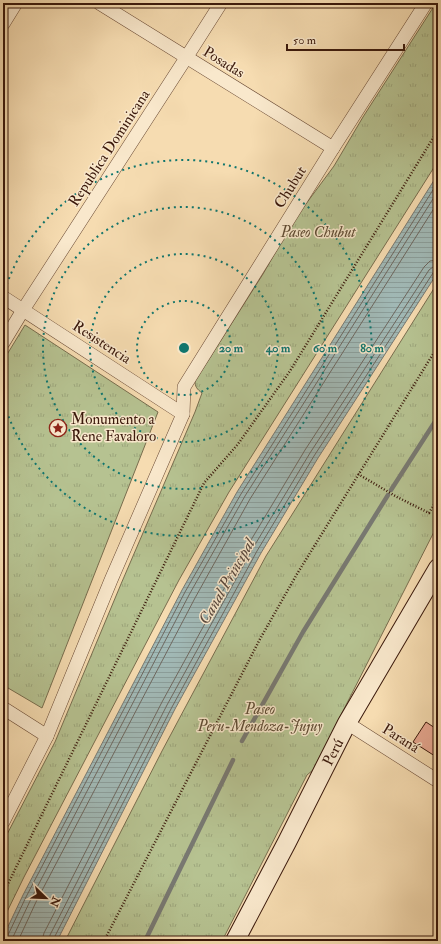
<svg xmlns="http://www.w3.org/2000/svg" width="441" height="944" font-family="'IM FELL Double Pica',serif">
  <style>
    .park { fill: url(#park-tufts); stroke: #786d4e }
    .water { fill: url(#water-rules); stroke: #787972 }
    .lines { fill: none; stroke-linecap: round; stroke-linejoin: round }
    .shore { stroke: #6e6860; stroke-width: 1 }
    .stream { stroke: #787972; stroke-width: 4.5 }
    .building { fill: #e9a993; stroke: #3a180b }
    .street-casing { stroke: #694934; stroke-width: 14 }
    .secondary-casing { stroke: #3a180b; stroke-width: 20 }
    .path { stroke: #3a180b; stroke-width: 2.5; stroke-dasharray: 1 2; stroke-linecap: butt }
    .street { stroke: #f9e8cc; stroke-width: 13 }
    .secondary { stroke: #f9e8cc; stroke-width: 18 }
    .ring { fill: none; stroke: #0f766e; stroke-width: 2; stroke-dasharray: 2 4 }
    .labels { text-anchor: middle; stroke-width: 3; stroke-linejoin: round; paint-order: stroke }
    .street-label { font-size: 15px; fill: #3a180b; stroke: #f9e8cc }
    .park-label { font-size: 15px; font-style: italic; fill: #5f4b33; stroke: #f9e8cc }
    .poi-label { font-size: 15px; fill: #3a180b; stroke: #f9e8cc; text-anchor: start }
    .water-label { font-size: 16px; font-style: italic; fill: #59483e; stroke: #f9e8cc }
    .centre { fill: #0f766e; stroke: #f9e8cc; stroke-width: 2 }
    .ring-label { font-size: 12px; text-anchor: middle; font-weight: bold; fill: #0f766e; stroke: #f9e8cc; stroke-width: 3; stroke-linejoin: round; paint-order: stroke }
  </style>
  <defs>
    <pattern id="park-tufts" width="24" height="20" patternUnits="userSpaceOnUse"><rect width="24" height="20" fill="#b6c291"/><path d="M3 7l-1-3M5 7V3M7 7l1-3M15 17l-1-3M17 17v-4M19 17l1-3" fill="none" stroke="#9da67c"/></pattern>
    <pattern id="water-rules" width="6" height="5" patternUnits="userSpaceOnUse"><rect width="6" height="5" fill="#a1b9b6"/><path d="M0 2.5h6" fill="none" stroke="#8b9e9b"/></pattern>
  </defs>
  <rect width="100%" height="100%" fill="#f6dcb1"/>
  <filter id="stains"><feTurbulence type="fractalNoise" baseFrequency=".005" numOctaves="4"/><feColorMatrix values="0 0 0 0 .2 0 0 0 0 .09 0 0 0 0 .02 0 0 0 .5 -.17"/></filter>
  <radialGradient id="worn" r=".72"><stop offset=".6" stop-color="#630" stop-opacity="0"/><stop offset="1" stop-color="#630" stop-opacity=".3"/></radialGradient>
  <g class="park">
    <path d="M436,3H438V161L229,492L179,580L24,877L3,920V842L55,742L121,584L195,412L202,393C197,389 195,387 195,381L263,274L294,220L334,166L363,117Z"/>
    <path d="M438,282V524L313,770L307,775L222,941H65L162,751L266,556Z"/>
    <path d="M25,325L158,412L42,708L3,685V361Z"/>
  </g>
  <path class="water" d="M438,174V272L318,458L261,553L175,709L57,941H3V937L23,895L182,590L237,492Z"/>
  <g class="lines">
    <g class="shore">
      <path d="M3,937H6L8,935L26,897L185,592L241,494L438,182"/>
      <path d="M9,941L13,937L31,899L189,595L245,496L438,191"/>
      <path d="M18,941L36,902L195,598L250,499L438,202"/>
      <path d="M42,941L44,933L162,702L248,545L305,450L424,267L430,261L438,260"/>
      <path d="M49,941L50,935L167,705L253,548L310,453L429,270L433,267L438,266"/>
      <path d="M54,941V938L172,707L257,551L314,456L433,273L435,271H438"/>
    </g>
    <g class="stream">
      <path d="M391,490L438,417"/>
      <path d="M242,741L303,632L388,495"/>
      <path d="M145,941L233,760"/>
    </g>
  </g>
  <path class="building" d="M426,722L438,730V758L413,742Z"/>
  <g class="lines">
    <defs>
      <g id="street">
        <path d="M99,3L333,148"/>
        <path d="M3,24L16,3"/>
        <path d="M3,297L183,414"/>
        <path d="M3,343L23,310L186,58L221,3"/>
        <path d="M3,708L47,736"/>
        <path d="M347,723L438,781"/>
        <path d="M3,822L47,736L111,580L183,414L184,387L333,148L426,3"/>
      </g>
      <path id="secondary" d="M235,941L287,842L347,723L438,568"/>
    </defs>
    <use href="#street" class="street-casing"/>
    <use href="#secondary" class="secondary-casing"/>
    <g class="path">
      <path d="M358,474L397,497L429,513L438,498"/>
      <path d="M3,894L204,483L238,444L290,371L438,130"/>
      <path d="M104,941L260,639L297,574L438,346"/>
    </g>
    <use href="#street" class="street"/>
    <use href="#secondary" class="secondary"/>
  </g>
  <g class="ring">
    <circle cx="184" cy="348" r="47"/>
    <circle cx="184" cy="348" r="94"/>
    <circle cx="184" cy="348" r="141"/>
    <path d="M3 296A188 188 0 1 1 3 400"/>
  </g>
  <defs>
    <symbol id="sight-ring" viewBox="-11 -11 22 22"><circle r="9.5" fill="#f9e8cc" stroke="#8f2418" stroke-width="1.5"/><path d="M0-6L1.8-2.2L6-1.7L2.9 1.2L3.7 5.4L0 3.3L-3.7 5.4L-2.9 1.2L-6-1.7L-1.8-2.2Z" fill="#8f2418"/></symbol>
  </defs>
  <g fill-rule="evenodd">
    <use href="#sight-ring" x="48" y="418" width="20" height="20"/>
  </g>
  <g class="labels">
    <g class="street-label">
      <text transform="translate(224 62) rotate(32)" y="5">Posadas</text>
      <text transform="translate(109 148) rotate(-57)" y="5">Republica Dominicana</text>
      <text transform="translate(290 187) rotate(-58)" y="5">Chubut</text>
      <text transform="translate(102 342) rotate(33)" y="5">Resistencia</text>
      <text transform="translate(401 738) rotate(32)" y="5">Paraná</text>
      <text transform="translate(333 752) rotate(-63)" y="5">Perú</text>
    </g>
    <g class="park-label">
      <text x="318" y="237">Paseo Chubut</text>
      <text x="260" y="714">Paseo<tspan x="260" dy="17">Peru-Mendoza-Jujuy</tspan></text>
    </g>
    <g class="poi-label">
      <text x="71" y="424">Monumento a<tspan x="71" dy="17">Rene Favaloro</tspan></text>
    </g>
    <g class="water-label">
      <text transform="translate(226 581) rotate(-60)" y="6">Canal Principal</text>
    </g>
  </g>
  <circle cx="184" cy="348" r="6" class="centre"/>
  <g class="ring-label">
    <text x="231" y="352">20 m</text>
    <text x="278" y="352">40 m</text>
    <text x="325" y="352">60 m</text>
    <text x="372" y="352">80 m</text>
  </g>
  <rect width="441" height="944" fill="none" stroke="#f6dcb1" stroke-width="16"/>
  <rect x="4" y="4" width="433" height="936" fill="none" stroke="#3a180b" stroke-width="2"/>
  <rect x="8" y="8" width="425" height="928" fill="none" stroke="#3a180b"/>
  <g transform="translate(46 898) rotate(113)" stroke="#f9e8cc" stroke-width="3" paint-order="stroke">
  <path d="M0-3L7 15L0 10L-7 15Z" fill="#3a180b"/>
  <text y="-6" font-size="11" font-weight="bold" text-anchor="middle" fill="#3a180b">N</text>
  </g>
  <path d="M287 44v6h117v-6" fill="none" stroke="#3a180b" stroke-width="2"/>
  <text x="293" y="44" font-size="12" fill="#3a180b" stroke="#f9e8cc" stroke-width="3" paint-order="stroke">50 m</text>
  <rect width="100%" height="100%" filter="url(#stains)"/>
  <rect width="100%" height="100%" fill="url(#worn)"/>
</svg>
